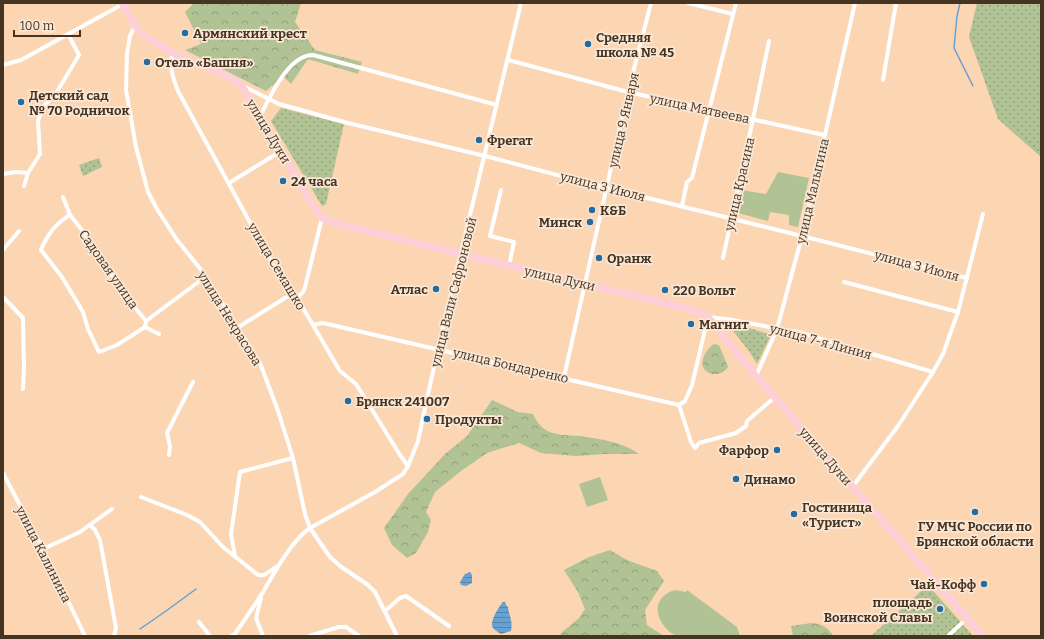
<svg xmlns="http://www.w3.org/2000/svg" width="1044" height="639" font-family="Bitter,serif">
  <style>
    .grass { fill: #b1c395 }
    .forest { fill: url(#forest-crowns) }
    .park { fill: url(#park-dots) }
    .water { fill: url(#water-rules) }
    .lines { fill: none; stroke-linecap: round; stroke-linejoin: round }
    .stream { stroke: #67a1d1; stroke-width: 1.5 }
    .street { stroke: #fff; stroke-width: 4 }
    .primary { stroke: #feced9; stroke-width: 7 }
    .poi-dot { fill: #246b9f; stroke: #fae7d6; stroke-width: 1.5 }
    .labels { text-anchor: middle; stroke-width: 3.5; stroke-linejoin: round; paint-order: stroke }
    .poi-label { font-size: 13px; font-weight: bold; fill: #463422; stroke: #fae7d6; text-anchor: start }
    .street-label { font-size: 13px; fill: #463422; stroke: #fae7d6 }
  </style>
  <defs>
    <pattern id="forest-crowns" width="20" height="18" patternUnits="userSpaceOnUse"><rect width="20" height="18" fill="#b1c395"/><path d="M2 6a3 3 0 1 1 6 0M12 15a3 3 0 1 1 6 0" fill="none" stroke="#929f79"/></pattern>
    <pattern id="park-dots" width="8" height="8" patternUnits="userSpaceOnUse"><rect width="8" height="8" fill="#b1c395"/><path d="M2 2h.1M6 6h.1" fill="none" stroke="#929f79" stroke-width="1.8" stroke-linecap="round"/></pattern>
    <pattern id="water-rules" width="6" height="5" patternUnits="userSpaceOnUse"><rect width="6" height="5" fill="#67a1d1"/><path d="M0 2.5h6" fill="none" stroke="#5784a9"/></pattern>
  </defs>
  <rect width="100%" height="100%" fill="#fcd6b3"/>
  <g class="grass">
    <path d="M778,172L809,178L798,227L789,225V215L770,212L768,221L738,213L741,190L766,194Z"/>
    <path d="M600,477L608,500L587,507L579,484Z"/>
    <path d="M675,590L686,592L687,590L737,627L740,636C726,636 711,636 697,636C691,636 684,637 678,636C667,634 655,617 658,605C661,597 667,592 675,590Z"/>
  </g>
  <g class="forest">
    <path d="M194,3H301L295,22L315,50L362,62L358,74L308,59L291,84L283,76L266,91L185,50L201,44L185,12Z"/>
    <path d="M714,344L719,345L728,367C724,374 713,377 706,371C697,363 707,348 714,344Z"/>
    <path d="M492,400L518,412L533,414C535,418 537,422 540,425C549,436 567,435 580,436C600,439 623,442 639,454H605L576,456L541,453L519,443L487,453L461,471L435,492L426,512L431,520L428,532L416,553L407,558L392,545L384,528L408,494L445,454L467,436Z"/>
    <path d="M610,550L627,560L657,571L664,581L645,610L647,625L664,636H560L561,633L579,618L585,609L578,592L564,570L589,557Z"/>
    <path d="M811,623C822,623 827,628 834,636H793L791,626Z"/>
  </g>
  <g class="park">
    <path d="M977,3H1041V157L998,119L969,37Z"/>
    <path d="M281,108L344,124L326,204L322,206L271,121Z"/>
    <path d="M99,158L102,167L83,176L79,165Z"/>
    <path d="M737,324L771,335L757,364L749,351L733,331Z"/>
    <path d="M928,585L973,636H871Z"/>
  </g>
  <g class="water">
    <path d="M470,572L472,575V583L466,586L461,585L460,582L465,574Z"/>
    <path d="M503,602H505L506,605L508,607C509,617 513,619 511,631L501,634C498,632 492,629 492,625C491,620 499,606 503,602Z"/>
  </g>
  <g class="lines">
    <g class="stream">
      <path d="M960,3L957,16L954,48L973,86"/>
      <path d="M140,629L166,611L196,589"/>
    </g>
    <g class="street">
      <path d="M688,3L733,14"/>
      <path d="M135,26L130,36L127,53L126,90L136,147L148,192L157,209L177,240L202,271L260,363L277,408L293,458L305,514L310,528L330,557L340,566L368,585L375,592L397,636"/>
      <path d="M173,53C168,64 173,79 178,91L275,268L289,290L300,303L340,371L356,384L400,455L408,466"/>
      <path d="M508,60L628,92L824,135"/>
      <path d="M3,65L21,60L123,4"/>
      <path d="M883,80L896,3"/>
      <path d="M243,86L279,104L348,123L485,156L607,188L802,236L967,278"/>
      <path d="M260,116C270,97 288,55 313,55L497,105"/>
      <path d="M3,174L16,172L28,173"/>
      <path d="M229,183L281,151"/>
      <path d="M24,186L28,173L40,154L38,121L43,107L55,95L79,55L68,34"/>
      <path d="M501,190L490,236L514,242L509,266"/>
      <path d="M63,197L70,215L82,230L128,299L146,321L145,327L159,334"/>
      <path d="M682,206L687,182L692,178L736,3"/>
      <path d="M70,215C56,223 47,235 41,250L62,277L83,312L88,329L99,352L117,345L145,327"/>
      <path d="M3,250L19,231"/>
      <path d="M723,258L753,119L769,41"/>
      <path d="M844,282L958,312"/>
      <path d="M3,297L23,318L24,368L23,389"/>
      <path d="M297,298L303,292L305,287L322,218"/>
      <path d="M146,321L205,277"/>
      <path d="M313,325L323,323L679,405L685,401L692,385L708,317C738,319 767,328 798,332L933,372"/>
      <path d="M237,328L285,298L294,294"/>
      <path d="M756,376L777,329L802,236L855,3"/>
      <path d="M564,377L628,92L651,3"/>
      <path d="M679,405L691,442L695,448L699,443L736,433L746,426L747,421L775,397"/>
      <path d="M169,455L170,446L167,433L193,382"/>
      <path d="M3,473L43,549L85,636"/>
      <path d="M853,486L898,426L933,372L943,354L958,312L983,214"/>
      <path d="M141,497L187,515L200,522L223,547L258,575H264L278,566"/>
      <path d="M90,525L95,530L100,540L116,628L114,636"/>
      <path d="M43,549L80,532L112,509"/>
      <path d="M235,556L231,534L240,472L293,458"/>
      <path d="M261,598L256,618L263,636"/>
      <path d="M385,611L400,598L406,596L449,626"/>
      <path d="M199,622L210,636"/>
      <path d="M231,636L235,634C244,620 254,607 263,592C275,572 291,541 310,528L375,492L403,474L408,466L418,441L438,348L521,3"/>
      <path d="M309,636L339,627H346L359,636"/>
      <path d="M948,636L962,623"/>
    </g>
    <path class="primary" d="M122,3L135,26L143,35L173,53L231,78L242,86L316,211L322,218L334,223L697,311L708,317L756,376L983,636"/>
  </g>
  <g class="poi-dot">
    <circle cx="185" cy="33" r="4"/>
    <circle cx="588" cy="44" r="4"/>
    <circle cx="147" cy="62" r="4"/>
    <circle cx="21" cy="102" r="4"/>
    <circle cx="479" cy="140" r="4"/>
    <circle cx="283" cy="181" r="4"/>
    <circle cx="592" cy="210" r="4"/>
    <circle cx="590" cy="222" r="4"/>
    <circle cx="599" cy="258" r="4"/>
    <circle cx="436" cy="289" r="4"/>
    <circle cx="665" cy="290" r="4"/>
    <circle cx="691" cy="324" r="4"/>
    <circle cx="348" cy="401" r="4"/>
    <circle cx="427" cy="419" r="4"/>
    <circle cx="777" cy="450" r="4"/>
    <circle cx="736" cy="479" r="4"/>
    <circle cx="975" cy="512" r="4"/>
    <circle cx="794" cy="514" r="4"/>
    <circle cx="984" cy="584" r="4"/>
    <circle cx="940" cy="609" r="4"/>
  </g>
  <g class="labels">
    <g class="poi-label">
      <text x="193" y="38">Армянский крест</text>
      <text x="596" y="42">Средняя<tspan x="596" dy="15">школа № 45</tspan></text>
      <text x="155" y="67">Отель «Башня»</text>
      <text x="29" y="100">Детский сад<tspan x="29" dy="15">№ 70 Родничок</tspan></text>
      <text x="487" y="145">Фрегат</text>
      <text x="291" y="186">24 часа</text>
      <text x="600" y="215">К&amp;Б</text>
      <text x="582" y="227" text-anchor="end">Минск</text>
      <text x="607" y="263">Оранж</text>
      <text x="428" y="294" text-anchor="end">Атлас</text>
      <text x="673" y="295">220 Вольт</text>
      <text x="699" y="329">Магнит</text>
      <text x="356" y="406">Брянск 241007</text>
      <text x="435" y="424">Продукты</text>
      <text x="769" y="455" text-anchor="end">Фарфор</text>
      <text x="744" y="484">Динамо</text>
      <text x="802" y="512">Гостиница<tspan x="802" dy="15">«Турист»</tspan></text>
      <text x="975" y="531" text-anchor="middle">ГУ МЧС России по<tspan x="975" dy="15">Брянской области</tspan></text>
      <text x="976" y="589" text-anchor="end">Чай-Кофф</text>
      <text x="932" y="607" text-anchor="end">площадь<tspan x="932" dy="15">Воинской Славы</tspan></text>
    </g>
    <g class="street-label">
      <text transform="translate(700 108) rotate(12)" y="5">улица Матвеева</text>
      <text transform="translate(623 120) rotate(-77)" y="5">улица 9 Января</text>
      <text transform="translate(269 131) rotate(59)" y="5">улица Дуки</text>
      <text transform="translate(739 184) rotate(-77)" y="5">улица Красина</text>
      <text transform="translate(603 186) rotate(14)" y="5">улица 3 Июля</text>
      <text transform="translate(812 191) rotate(-77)" y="5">улица Малыгина</text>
      <text transform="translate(917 265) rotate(15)" y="5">улица 3 Июля</text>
      <text transform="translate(277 266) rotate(59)" y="5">улица Семашко</text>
      <text transform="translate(109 269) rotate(55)" y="5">Садовая улица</text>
      <text transform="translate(560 278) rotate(13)" y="5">улица Дуки</text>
      <text transform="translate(453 292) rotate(-76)" y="5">улица Вали Сафроновой</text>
      <text transform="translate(230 318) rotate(58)" y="5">улица Некрасова</text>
      <text transform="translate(821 341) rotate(15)" y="5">улица 7-я Линия</text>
      <text transform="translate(511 365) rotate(13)" y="5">улица Бондаренко</text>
      <text transform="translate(826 456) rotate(49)" y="5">улица Дуки</text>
      <text transform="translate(44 554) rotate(63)" y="5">улица Калинина</text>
    </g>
  </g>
  <rect width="1044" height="639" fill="none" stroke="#463422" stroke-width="8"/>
  <path d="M14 30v6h66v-6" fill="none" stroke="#463422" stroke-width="2"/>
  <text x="20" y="30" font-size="12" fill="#463422" stroke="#fae7d6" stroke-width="3" paint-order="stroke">100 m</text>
</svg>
